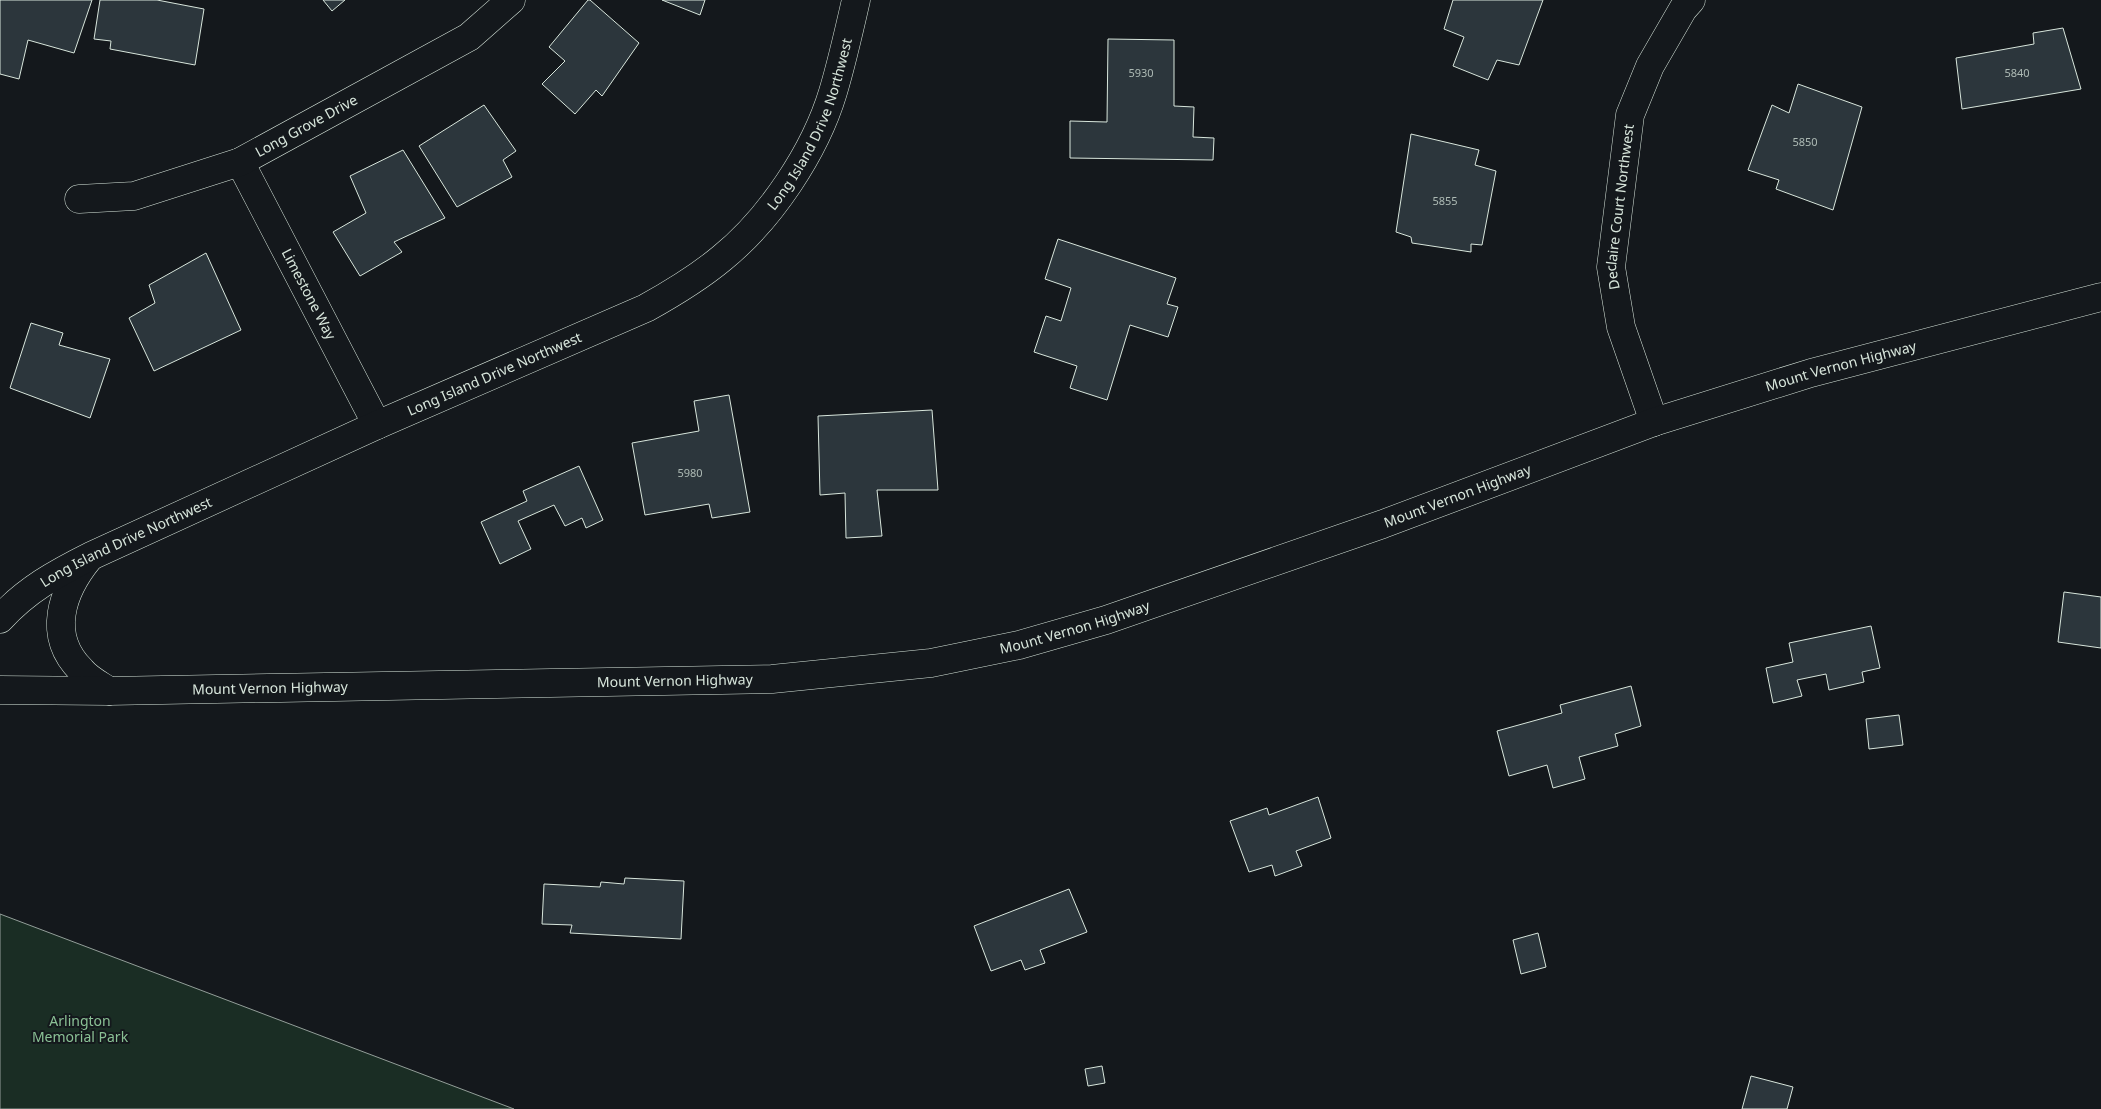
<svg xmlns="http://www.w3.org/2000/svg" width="2101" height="1109" font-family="'Noto Sans',sans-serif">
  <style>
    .green { fill: #1a2d24; stroke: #939e99 }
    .building { fill: #2c363c; stroke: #d8e6dc }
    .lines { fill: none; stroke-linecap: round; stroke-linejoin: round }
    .minor-casing { stroke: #d8e6dc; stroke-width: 29 }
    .tertiary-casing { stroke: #d8e6dc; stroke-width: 29 }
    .minor { stroke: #14181c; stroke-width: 28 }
    .tertiary { stroke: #14181c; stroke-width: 28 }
    .labels { text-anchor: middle; stroke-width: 4; stroke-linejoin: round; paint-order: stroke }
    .number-label { font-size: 11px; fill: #adbab4 }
    .street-label { font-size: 14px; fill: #d8e6dc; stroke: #14181c }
    .park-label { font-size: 14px; fill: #8ac095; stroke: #14181c }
  </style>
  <rect width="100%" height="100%" fill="#14181c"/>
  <path class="green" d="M0,914L514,1109H0Z"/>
  <g class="building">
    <path d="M0,0H92L74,53L28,40L19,79L0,74Z"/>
    <path d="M100,0H157L204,9L195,65L110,49L111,41L94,39Z"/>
    <path d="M323,0H345L332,11Z"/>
    <path d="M588,0H590L639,43L602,96L596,90L575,114L542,84L565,61L549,47Z"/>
    <path d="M662,0H705L700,15Z"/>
    <path d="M1453,0H1543L1519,65L1497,60L1488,80L1453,66L1464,37L1444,29Z"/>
    <path d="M2063,28L2081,89L1962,109L1956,58L2034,44L2033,33Z"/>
    <path d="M1108,39L1174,40V106L1194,107L1193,137L1214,138L1213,160L1070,158V121L1107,122Z"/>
    <path d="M1798,84L1862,107L1833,210L1776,189L1779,180L1748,170L1772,105L1789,113Z"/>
    <path d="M484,105L516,151L503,160L512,177L457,207L419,146Z"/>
    <path d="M1411,134L1479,150L1475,165L1496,171L1482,245L1471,244V252L1412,243L1411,237L1396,232Z"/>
    <path d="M403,150L445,218L394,242L402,252L360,276L333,232L366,213L350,176Z"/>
    <path d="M1058,239L1176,278L1167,304L1178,307L1168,337L1130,325L1107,400L1070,388L1077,366L1034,352L1046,316L1061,321L1071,288L1045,279Z"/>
    <path d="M206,253L241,330L154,371L129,318L155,303L149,285Z"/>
    <path d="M31,323L63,333L59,345L110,359L90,418L10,388Z"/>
    <path d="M729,395L750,512L712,518L709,504L645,515L632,443L699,431L694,401Z"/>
    <path d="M932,410L938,490H877L882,536L846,538L845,493L820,495L818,416Z"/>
    <path d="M579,466L603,520L586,528L582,518L565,526L554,505L518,521L531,549L500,564L481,522L527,501L523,491Z"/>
    <path d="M2064,592L2101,597V648L2058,642Z"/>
    <path d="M1871,626L1880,668L1862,672L1864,682L1829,690L1826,674L1797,680L1802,696L1773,703L1766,668L1793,662L1789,643Z"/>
    <path d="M1631,686L1641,726L1615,734L1618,746L1579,757L1585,779L1553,788L1547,765L1509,776L1497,731L1562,713L1560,705Z"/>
    <path d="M1899,715L1903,745L1869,749L1866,719Z"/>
    <path d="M1318,797L1331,838L1296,851L1302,866L1275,876L1272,865L1249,872L1230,821L1267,808L1269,815Z"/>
    <path d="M625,878L684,881L681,939L570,933L572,925L542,924L544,884L600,887L601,882L624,884Z"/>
    <path d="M1069,889L1087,932L1040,950L1045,963L1025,970L1021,960L991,971L974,926Z"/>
    <path d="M1538,933L1546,967L1521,974L1513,940Z"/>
    <path d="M1102,1066L1105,1083L1088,1086L1085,1069Z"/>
    <path d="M1751,1076L1793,1087L1787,1109H1742Z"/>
  </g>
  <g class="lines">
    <defs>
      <g id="minor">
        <path id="s1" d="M240,162L377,425"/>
        <path id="s2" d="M79,199L134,196L240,162L469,37L511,0"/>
        <path id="s3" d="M1654,422L1621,327L1611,267L1630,115L1650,66L1683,9L1691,0"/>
      </g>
      <g id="tertiary">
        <path d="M89,558C62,591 46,635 81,670C88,679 100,685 109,691"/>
        <path id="s4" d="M0,619C26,590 57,573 91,556L377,425L646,308C673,293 698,278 722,258C770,219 815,152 833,92C842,62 849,31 856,0"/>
        <path id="s5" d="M0,690L109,691L772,679L931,663L1019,645L1106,620L1383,524L1654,422L1811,373L2101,297"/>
      </g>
    </defs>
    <use href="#minor" class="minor-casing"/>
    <use href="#tertiary" class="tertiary-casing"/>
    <use href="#minor" class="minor"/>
    <use href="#tertiary" class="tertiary"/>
  </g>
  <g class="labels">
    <g class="number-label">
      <text x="1141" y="77">5930</text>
      <text x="2017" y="77">5840</text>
      <text x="1805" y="146">5850</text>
      <text x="1445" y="205">5855</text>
      <text x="690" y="477">5980</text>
    </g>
    <g class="street-label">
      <text dy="5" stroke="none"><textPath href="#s4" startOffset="974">Long Island Drive Northwest</textPath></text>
      <text dy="5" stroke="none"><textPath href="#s2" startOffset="242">Long Grove Drive</textPath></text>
      <text dy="5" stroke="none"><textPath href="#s3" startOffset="222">Declaire Court Northwest</textPath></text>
      <text dy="5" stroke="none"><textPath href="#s1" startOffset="149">Limestone Way</textPath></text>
      <text dy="5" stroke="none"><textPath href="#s5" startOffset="1890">Mount Vernon Highway</textPath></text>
      <text dy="5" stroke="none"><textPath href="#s4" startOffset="554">Long Island Drive Northwest</textPath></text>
      <text dy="5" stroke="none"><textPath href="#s5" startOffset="1485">Mount Vernon Highway</textPath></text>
      <text dy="5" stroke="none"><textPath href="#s4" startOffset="149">Long Island Drive Northwest</textPath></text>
      <text dy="5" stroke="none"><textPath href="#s5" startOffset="1080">Mount Vernon Highway</textPath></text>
      <text dy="5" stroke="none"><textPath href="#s5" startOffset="675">Mount Vernon Highway</textPath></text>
      <text dy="5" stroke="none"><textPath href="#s5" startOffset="270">Mount Vernon Highway</textPath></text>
    </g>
    <g class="park-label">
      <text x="80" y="1026">Arlington<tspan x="80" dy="16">Memorial Park</tspan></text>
    </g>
  </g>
</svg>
